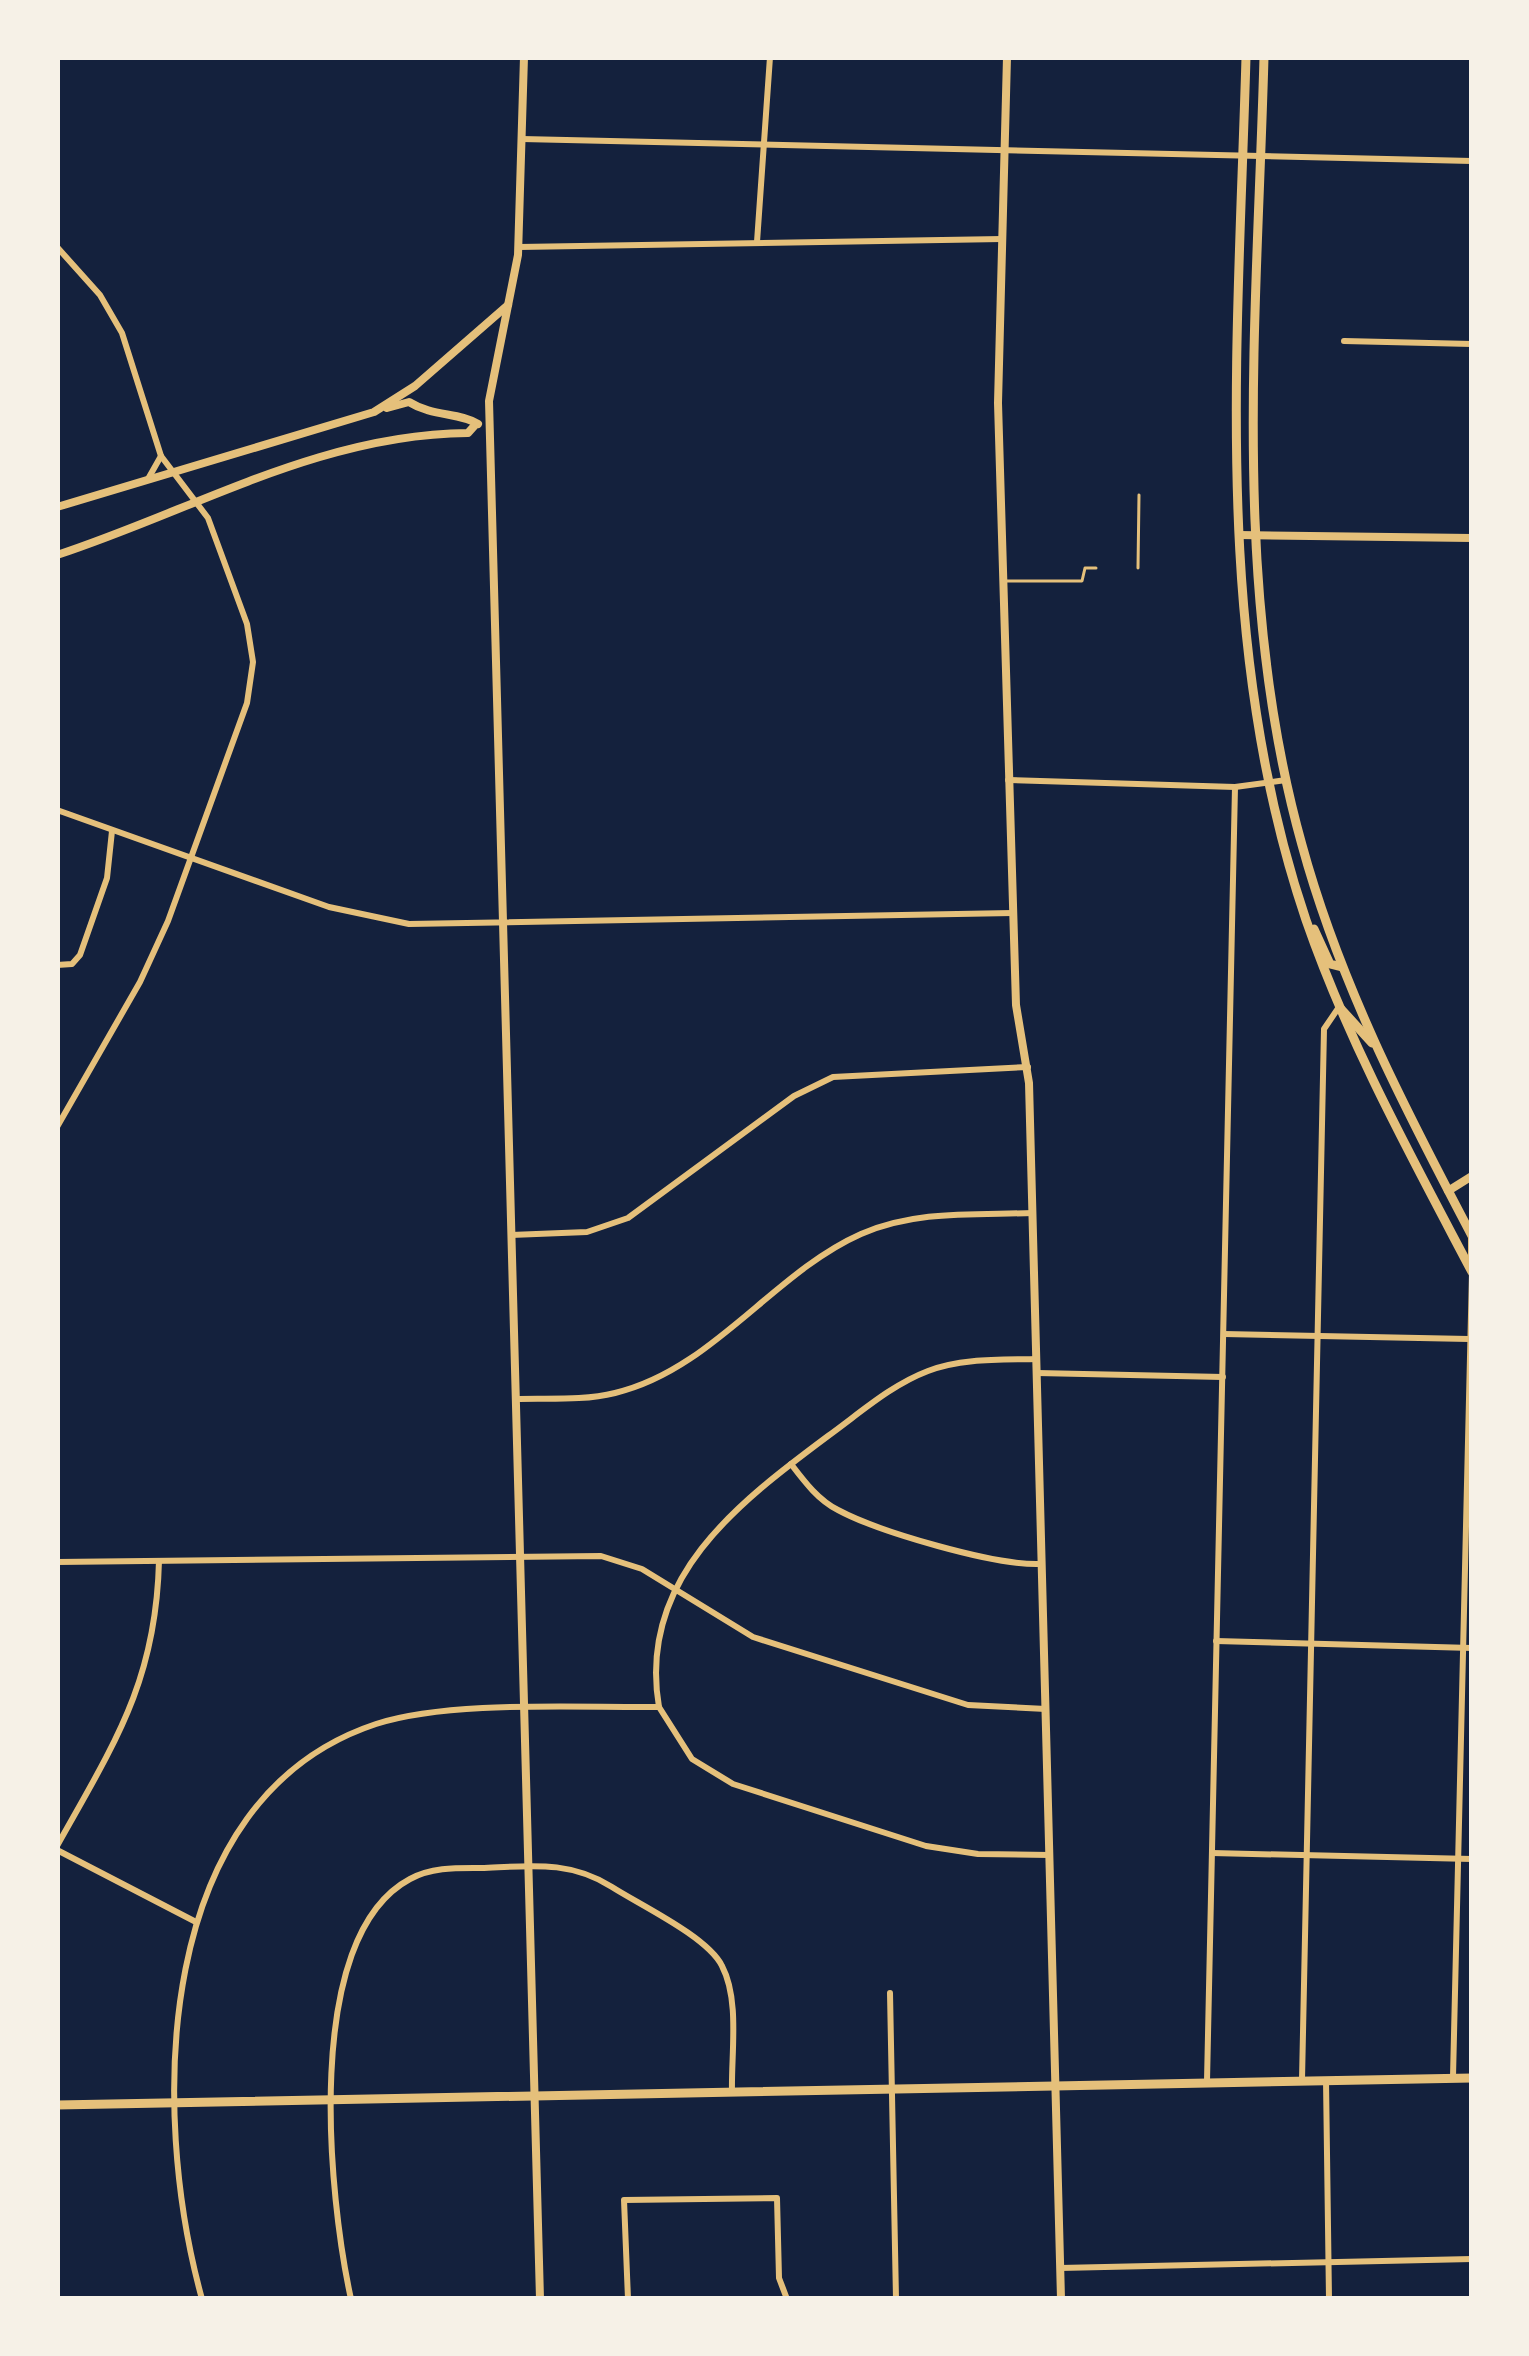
<svg xmlns="http://www.w3.org/2000/svg" width="1529" height="2356" font-family="Helvetica,sans-serif">
  <style>
    .lines { fill: none; stroke-linecap: round; stroke-linejoin: round }
    .service { stroke: #e5c07b; stroke-width: 3 }
    .minor { stroke: #e5c07b; stroke-width: 6 }
    .tertiary { stroke: #e5c07b; stroke-width: 8 }
    .secondary { stroke: #e5c07b; stroke-width: 8 }
    .primary { stroke: #e5c07b; stroke-width: 9 }
  </style>
  <rect width="100%" height="100%" fill="#14213d"/>
  <g class="lines">
    <g class="service">
      <path d="M1138,568L1139,495"/>
      <path d="M1007,581H1082L1085,568H1096"/>
    </g>
    <g class="minor">
      <path d="M522,139L1472,161"/>
      <path d="M757,242L770,57"/>
      <path d="M57,247L100,295L122,333L161,456L208,518L247,624L253,662L247,703L168,921L140,982L57,1127"/>
      <path d="M519,247L1002,239"/>
      <path d="M1344,341L1472,344"/>
      <path d="M148,479L161,456"/>
      <path d="M1008,780L1235,787L1286,780"/>
      <path d="M57,810L329,907L409,924L1013,913"/>
      <path d="M57,965L72,964L80,955L107,878L112,831"/>
      <path d="M511,1235L587,1232L628,1218L794,1096L833,1077L1028,1067"/>
      <path d="M1224,1334L1469,1339"/>
      <path d="M1037,1373L1223,1377"/>
      <path d="M515,1399C548,1398 583,1401 615,1393C712,1370 773,1273 861,1234C915,1210 975,1215 1033,1213"/>
      <path d="M791,1464C804,1481 818,1500 838,1510C879,1532 996,1566 1041,1564"/>
      <path d="M57,1562L601,1556L642,1569L753,1637L968,1705L1046,1709"/>
      <path d="M1216,1641L1472,1648"/>
      <path d="M659,1707C637,1579 738,1503 828,1436C860,1413 891,1385 928,1371C962,1358 1001,1360 1037,1359"/>
      <path d="M57,1846C114,1744 156,1682 159,1561"/>
      <path d="M57,1850L196,1922"/>
      <path d="M1212,1853L1472,1859"/>
      <path d="M890,1993L896,2299"/>
      <path d="M1453,2077L1472,1272"/>
      <path d="M1302,2080L1324,1029L1339,1007"/>
      <path d="M1326,2080L1329,2299"/>
      <path d="M1207,2081L1235,787"/>
      <path d="M1060,2268L1472,2259"/>
      <path d="M202,2299C150,2112 152,1798 376,1724C451,1700 578,1708 659,1707L692,1759L733,1784L926,1846L978,1854L1050,1855"/>
      <path d="M351,2299C329,2199 301,1937 410,1879C432,1867 457,1868 481,1868C530,1866 570,1860 612,1887C640,1905 708,1937 722,1966C740,2000 731,2054 732,2092"/>
      <path d="M628,2299L624,2200L777,2198L779,2278L787,2299"/>
    </g>
    <g class="tertiary">
      <path d="M1007,57L998,403L1016,1005L1029,1083L1061,2299"/>
      <path d="M1239,535L1472,538"/>
      <path d="M1448,1191L1472,1176"/>
      <path d="M1472,1270V1231"/>
    </g>
    <g class="secondary">
      <path d="M524,57L518,255L489,401L540,2299"/>
      <path d="M387,408L409,402C433,417 459,412 478,424"/>
      <path d="M57,507L374,412L415,386L508,305"/>
      <path d="M57,555C194,510 321,434 468,433L476,424"/>
    </g>
    <g class="primary">
      <path d="M1246,57C1238,346 1211,641 1306,920C1349,1044 1411,1156 1472,1272"/>
      <path d="M1264,57C1257,319 1230,589 1302,845C1340,984 1405,1109 1472,1236"/>
      <path d="M1314,929L1330,964L1342,967"/>
      <path d="M1341,1009L1372,1043"/>
      <path d="M57,2105L1472,2078"/>
    </g>
  </g>
  <rect width="1529" height="2356" fill="none" stroke="#f6f1e7" stroke-width="120"/>
</svg>
